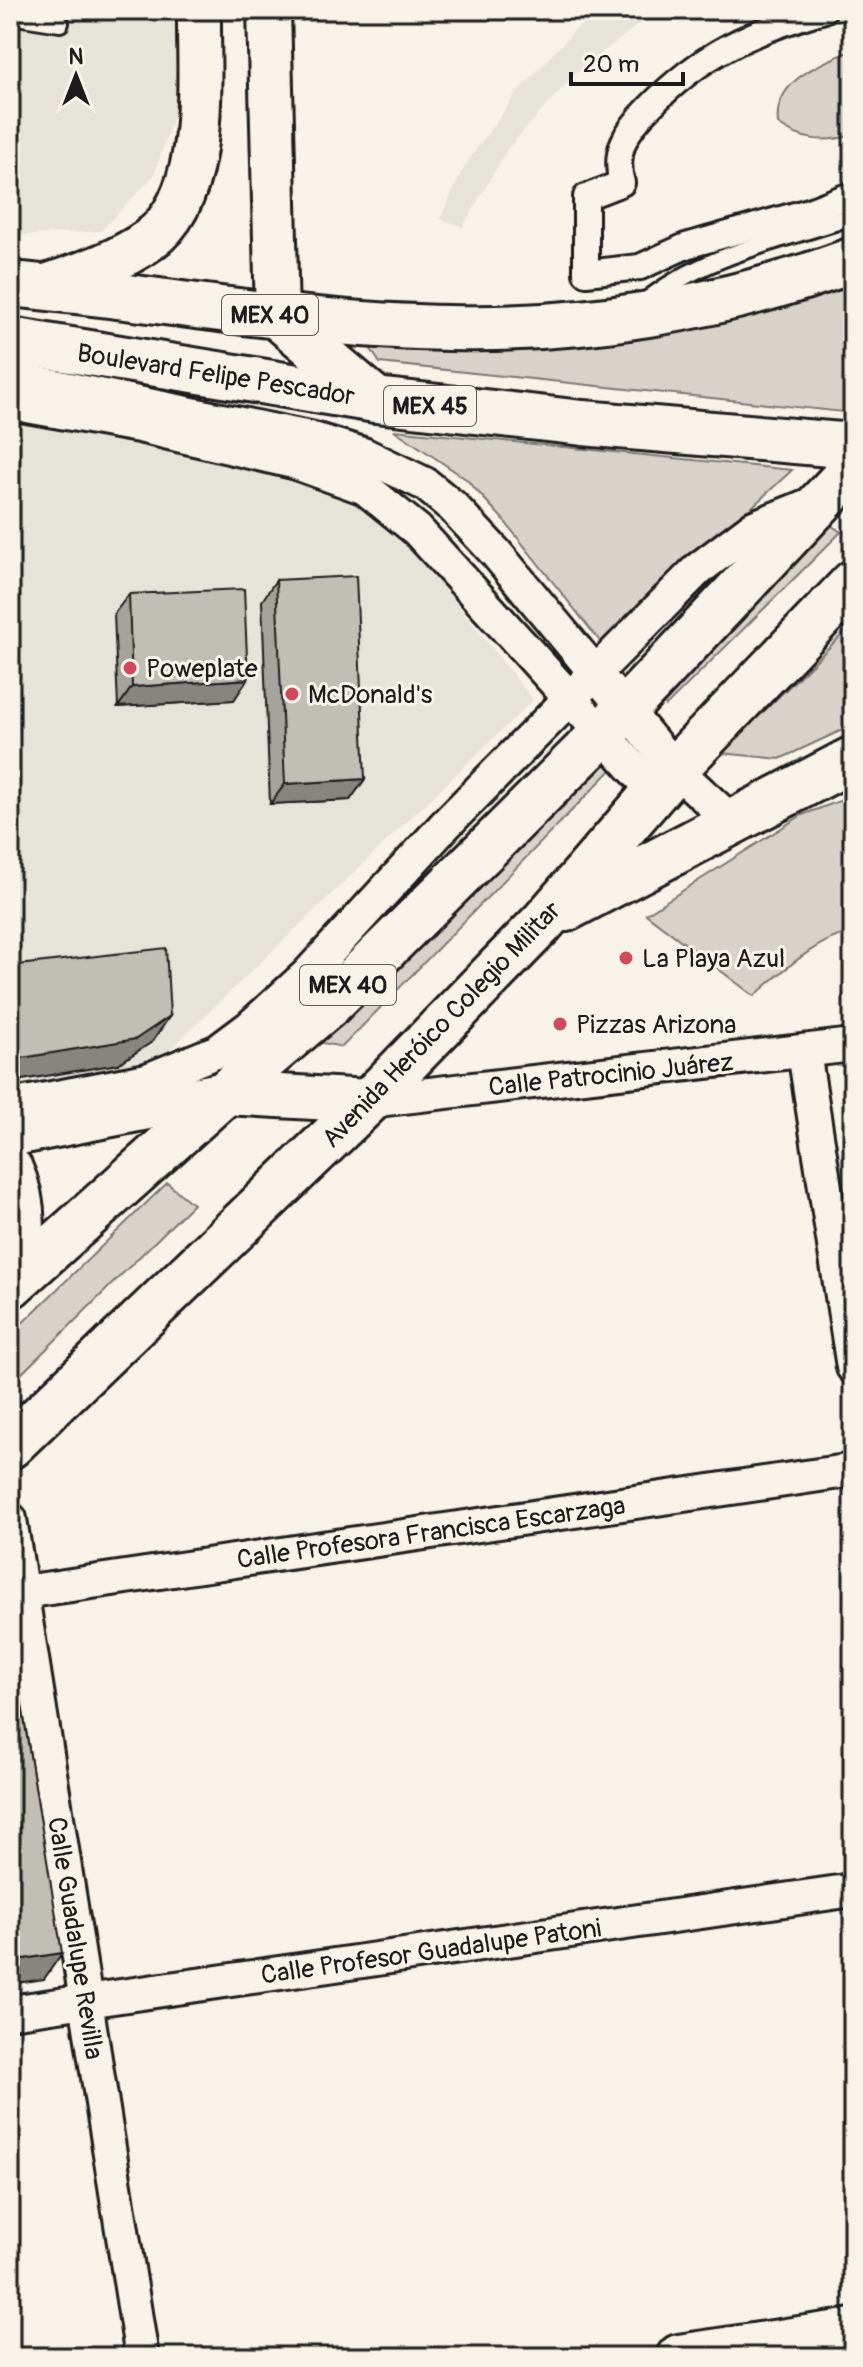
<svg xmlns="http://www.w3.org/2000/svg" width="863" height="2367" font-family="Pangolin,sans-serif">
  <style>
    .built { fill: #e6e3d9 }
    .green { fill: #d7d3cb; stroke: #7a7874; stroke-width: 2 }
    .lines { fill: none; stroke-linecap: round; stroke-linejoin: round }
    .service-casing { stroke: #1c1c1c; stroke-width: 22 }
    .pedestrian-casing { stroke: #1c1c1c; stroke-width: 30 }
    .minor-casing { stroke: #1c1c1c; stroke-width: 38 }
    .tertiary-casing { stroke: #1c1c1c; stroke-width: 48 }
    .secondary-casing { stroke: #1c1c1c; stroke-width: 50 }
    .primary-casing { stroke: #1c1c1c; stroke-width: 50 }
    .service { stroke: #f7f3e8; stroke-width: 16 }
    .pedestrian { stroke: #f7f3e8; stroke-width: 24 }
    .minor { stroke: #f7f3e8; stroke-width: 32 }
    .tertiary { stroke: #f7f3e8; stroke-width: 42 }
    .secondary { stroke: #f7f3e8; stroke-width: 44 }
    .primary { stroke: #f7f3e8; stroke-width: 44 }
    .wall { fill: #a5a39c; stroke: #1c1c1c; stroke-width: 2 }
    .shaded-wall { fill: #86857f; stroke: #1c1c1c; stroke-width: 2 }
    .building { fill: #c0beb5; stroke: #1c1c1c; stroke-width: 2 }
    .poi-dot { fill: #d1495b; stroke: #f7f3e8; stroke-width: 3 }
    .labels { text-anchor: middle; stroke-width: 6; stroke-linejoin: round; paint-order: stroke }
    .shield { fill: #f7f3e8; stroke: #5e5c59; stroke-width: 2 }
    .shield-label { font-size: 24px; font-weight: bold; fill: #1c1c1c }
    .street-label { font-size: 26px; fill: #1c1c1c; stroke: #f7f3e8 }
    .poi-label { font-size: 26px; fill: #1c1c1c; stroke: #f7f3e8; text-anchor: start }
  </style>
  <rect width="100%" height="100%" fill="#f7f3e8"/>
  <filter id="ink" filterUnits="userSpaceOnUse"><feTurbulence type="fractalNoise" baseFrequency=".0125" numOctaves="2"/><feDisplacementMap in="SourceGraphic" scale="16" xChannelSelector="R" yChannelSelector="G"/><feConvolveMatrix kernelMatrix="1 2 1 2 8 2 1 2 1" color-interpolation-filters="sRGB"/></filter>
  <g filter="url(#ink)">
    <g class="built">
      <path d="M10,10H176L177,105L154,175L101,231L10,236Z"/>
      <path d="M602,10H657L575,74L508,148L463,227L440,219L465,165L517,93L575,30Z"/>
      <path d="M10,418L302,472L389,519L533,700L152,1067L10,1091Z"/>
    </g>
    <g class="green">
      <path d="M853,50V135C825,143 801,141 778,124C773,80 820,64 853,50Z"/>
      <path d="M853,287V413L380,363L366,342L706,322Z"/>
      <path d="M394,430L792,470L603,645L501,517L466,479Z"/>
      <path d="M826,522L841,532L666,706L653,695Z"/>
      <path d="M853,624V725L780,759L721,753Z"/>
      <path d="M599,750L616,765L342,1047L313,1041Z"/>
      <path d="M853,796V933C821,935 778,975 754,996L646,914L802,815Z"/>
      <path d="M167,1183L193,1204L10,1385V1335Z"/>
    </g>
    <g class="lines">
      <defs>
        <g id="service">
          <path d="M10,15L60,23"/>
          <path d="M645,302C705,254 782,240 853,216"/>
        </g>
        <path id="pedestrian" d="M824,10C753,31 700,54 649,108C626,131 613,151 622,183L586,197V273L640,267L686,246L809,211L853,194"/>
        <g id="minor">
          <path d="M10,377L310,438L363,454L425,484L452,506L496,553L675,769L730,820"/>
          <path d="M10,403L139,426L293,462L365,488L417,530L655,792"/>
          <path d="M804,1052L853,1367"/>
          <path d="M369,1101L853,1045"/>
          <path d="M10,1106L147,1080L218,1051L250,1027L307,975L447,823L697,570L754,527L819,501"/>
          <path d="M10,1519L142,2357"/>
          <path d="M10,1594L853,1470"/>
          <path d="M10,2012L853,1890"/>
        </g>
        <g id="tertiary">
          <path d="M269,10L277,316"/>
          <path d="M44,287C80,274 117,263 149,240C211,196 198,78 199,10"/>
          <path d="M10,1135L225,1093L369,1101"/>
        </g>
        <path id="secondary" d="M679,2357L853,2331"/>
        <g id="primary">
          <path d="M10,284C156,297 302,326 449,328C586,331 725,308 853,260"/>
          <path d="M277,316L376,400"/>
          <path d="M10,340L376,400L583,423L853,446"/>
          <path d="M566,909L853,759"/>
          <path d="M10,1169C27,1206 22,1241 17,1279"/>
          <path d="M10,1286L225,1093L329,1005L604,732L853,468"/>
          <path d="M10,1446L369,1101L543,922L675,769L853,583"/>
        </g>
      </defs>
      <use href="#service" class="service-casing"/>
      <use href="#pedestrian" class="pedestrian-casing"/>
      <use href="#minor" class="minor-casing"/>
      <use href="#tertiary" class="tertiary-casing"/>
      <use href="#secondary" class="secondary-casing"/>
      <use href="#primary" class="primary-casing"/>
      <use href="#service" class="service"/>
      <use href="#pedestrian" class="pedestrian"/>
      <use href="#minor" class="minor"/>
      <use href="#tertiary" class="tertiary"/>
      <use href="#secondary" class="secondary"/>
      <use href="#primary" class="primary"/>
    </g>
    <g class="wall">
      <path d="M276,580L365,779L350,800L270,804L262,601Z"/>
      <path d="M129,594L234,700L118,707L114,614Z"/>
    </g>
    <g class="shaded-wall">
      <path d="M248,679L234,700L118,707L132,687Z"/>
      <path d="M365,779L350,800L270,804L285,784Z"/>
      <path d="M170,1016L152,1042L118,1064L10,1082V1060Z"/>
      <path d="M62,1953L44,1979L10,1984V1961Z"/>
    </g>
    <g class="building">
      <path d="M356,576L365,779L285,784L276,580Z"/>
      <path d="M244,589L248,679L132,687L129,594Z"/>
      <path d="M10,626L14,693L10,694Z"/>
      <path d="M166,948L170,1016L136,1039L10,1060V966Z"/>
      <path d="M10,1632L62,1953L10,1961Z"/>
    </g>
  </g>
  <g class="poi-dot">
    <circle cx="130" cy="668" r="8"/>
    <circle cx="292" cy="694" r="8"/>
    <circle cx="626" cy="958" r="8"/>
    <circle cx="560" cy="1024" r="8"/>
  </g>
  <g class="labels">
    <g class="shield">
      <rect x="222" y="295" width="96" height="40" rx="6"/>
      <rect x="384" y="386" width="92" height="40" rx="6"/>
      <rect x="300" y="965" width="96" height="40" rx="6"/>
    </g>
    <g class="shield-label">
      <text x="270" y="323">MEX 40</text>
      <text x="430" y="414">MEX 45</text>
      <text x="348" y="993">MEX 40</text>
    </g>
    <g class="street-label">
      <text transform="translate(216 374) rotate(9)" y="9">Boulevard Felipe Pescador</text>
      <text transform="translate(441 1024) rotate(-46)" y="9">Avenida Heróico Colegio Militar</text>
      <text transform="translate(611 1074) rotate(-6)" y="9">Calle Patrocinio Juárez</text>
      <text transform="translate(431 1532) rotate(-8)" y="9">Calle Profesora Francisca Escarzaga</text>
      <text transform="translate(76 1938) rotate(81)" y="9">Calle Guadalupe Revilla</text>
      <text transform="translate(431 1951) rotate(-8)" y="9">Calle Profesor Guadalupe Patoni</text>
    </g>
    <g class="poi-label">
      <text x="146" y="677">Poweplate</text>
      <text x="308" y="703">McDonald's</text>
      <text x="642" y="967">La Playa Azul</text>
      <text x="576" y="1033">Pizzas Arizona</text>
    </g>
  </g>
  <rect width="863" height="2367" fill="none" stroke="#f7f3e8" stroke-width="40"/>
  <rect x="20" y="20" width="823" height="2327" fill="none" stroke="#1c1c1c" stroke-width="3" filter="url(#ink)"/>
  <g transform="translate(76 76)" stroke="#f7f3e8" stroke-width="6" paint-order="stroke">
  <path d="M0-6L14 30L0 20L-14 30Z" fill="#1c1c1c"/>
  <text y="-12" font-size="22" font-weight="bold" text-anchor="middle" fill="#1c1c1c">N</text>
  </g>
  <path d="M571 72v12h112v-12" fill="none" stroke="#1c1c1c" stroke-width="4"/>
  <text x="583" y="72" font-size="24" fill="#1c1c1c" stroke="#f7f3e8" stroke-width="6" paint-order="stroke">20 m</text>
</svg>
